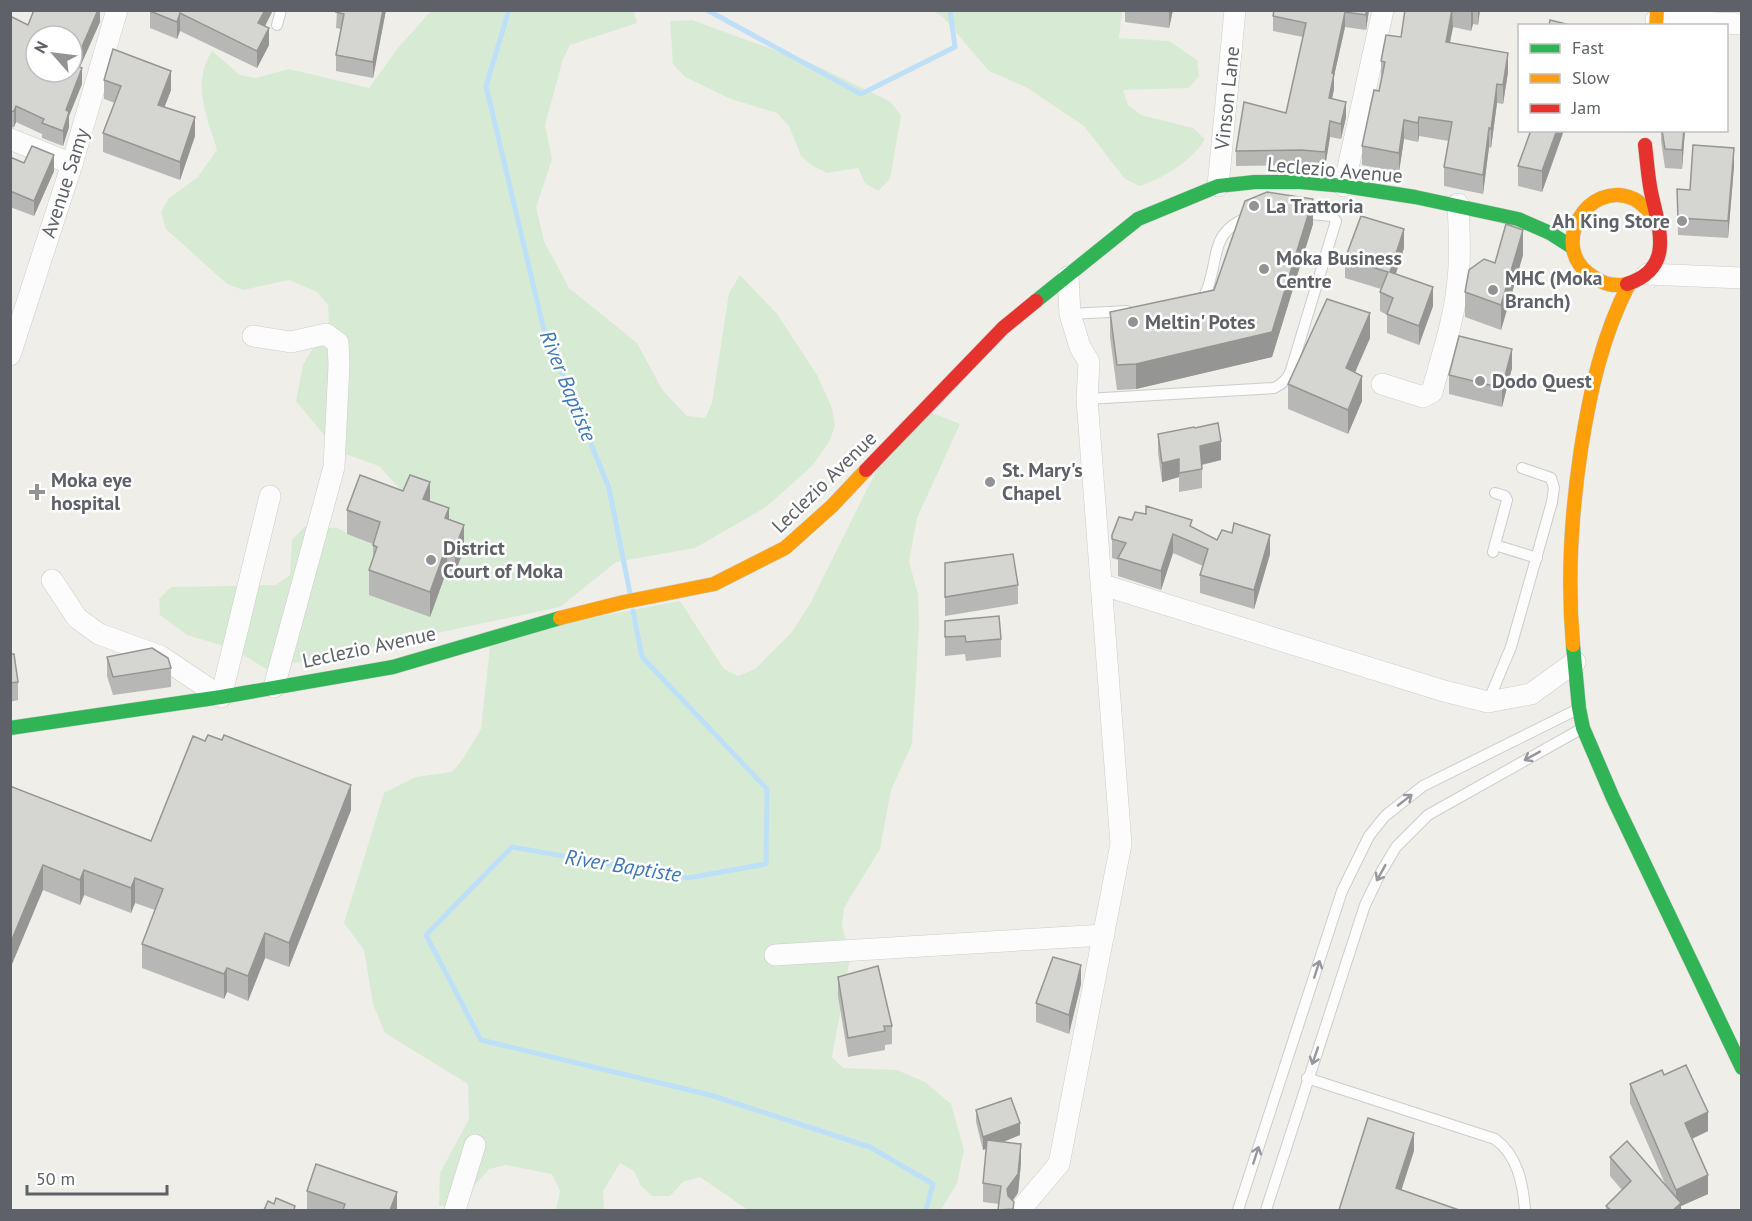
<svg xmlns="http://www.w3.org/2000/svg" width="1752" height="1221" font-family="'PT Sans',sans-serif">
  <style>
    .green { fill: #d7ebd4 }
    .lines { fill: none; stroke-linecap: round; stroke-linejoin: round }
    .stream { stroke: #bedff8; stroke-width: 5 }
    .lane-casing { stroke: #cccccb; stroke-width: 12 }
    .street-casing { stroke: #cccccb; stroke-width: 22 }
    .fast-casing { stroke: #cbcbca; stroke-width: 15 }
    .slow-casing { stroke: #cbcbca; stroke-width: 15 }
    .jam-casing { stroke: #cbcbca; stroke-width: 15 }
    .lane { stroke: #fdfcfc; stroke-width: 10 }
    .street { stroke: #fdfcfc; stroke-width: 21 }
    .fast { stroke: #30b455; stroke-width: 14 }
    .slow { stroke: #ff9f0a; stroke-width: 14 }
    .jam { stroke: #e5322d; stroke-width: 14 }
    .wall { fill: #b7b7b5 }
    .shaded-wall { fill: #959593 }
    .building { fill: #d5d5d2; stroke: #959593; stroke-width: 1.5; fill-rule: evenodd }
    .oneway { stroke: #96989c }
    .poi-dot { fill: #919395; stroke: #fff; stroke-width: 2 }
    .labels { text-anchor: middle; stroke-width: 5; stroke-linejoin: round; paint-order: stroke }
    .street-label { font-size: 20px; fill: #5e6268; stroke: #fff }
    .poi-label { font-size: 20px; font-weight: bold; fill: #5e6268; stroke: #fff; text-anchor: start }
    .water-label { font-size: 21px; font-style: italic; fill: #3e78b8; stroke: #fff }
  </style>
  <rect width="100%" height="100%" fill="#efeee9"/>
  <g class="green">
    <path d="M431,11H634L637,23L570,45L563,59L545,125L552,159L536,207L544,241L569,288L637,343L663,391L687,416L705,418L712,403L729,293L740,275L777,314L817,375L832,408L835,426L829,442L812,466L766,507L695,548L616,562L560,607L266,669L234,649L187,635L160,615L159,599L171,587L276,585L290,575L292,540L304,527L337,528L384,549L412,502L379,466L337,451L296,401L303,365L329,321L328,305L317,292L289,280L243,290L227,284L166,229L161,212L169,198L197,178L217,150C207,116 191,84 212,51L240,75L256,78L289,69L369,88L398,48Z"/>
    <path d="M933,11H1122L1119,38L1169,41L1197,60L1199,76L1189,88L1123,90L1128,105L1141,115L1193,128L1205,139C1192,161 1165,177 1140,186L1125,179L1084,126L1026,87L989,71L943,17Z"/>
    <path d="M692,20L813,64L891,102L901,116L890,179L878,191L865,183L858,168L827,173L813,166L801,156L789,126L777,113L731,99L685,77L673,64L670,21Z"/>
    <path d="M930,412L960,424L917,518L909,562L918,594L919,626L912,744L891,790L880,849L844,908L842,926L850,958L832,1057L843,1068L897,1070L925,1082L951,1104L964,1150L957,1183L941,1210H748L700,1177L683,1182L670,1196H652L641,1186L634,1171L620,1163L603,1191L604,1210H556L560,1191L552,1174L506,1165L489,1169L455,1207L439,1206L440,1173L469,1119L468,1084L385,1033L373,1004L364,950L344,923L384,793L416,777L452,772L463,759L481,729L491,637L680,601L724,669L738,676L755,669L791,633L810,604L901,421Z"/>
  </g>
  <g class="lines">
    <g class="stream">
      <path d="M509,10L486,86L543,326L609,488L630,593"/>
      <path d="M707,10L861,94L955,47L950,10"/>
      <path d="M633,611L642,657L767,789L766,864L688,878L512,847L426,935L481,1040L710,1095L870,1147L933,1184L926,1210"/>
    </g>
    <defs>
      <g id="lane">
        <path d="M277,25L281,10"/>
        <path d="M1198,303C1204,299 1205,294 1208,287C1220,251 1210,232 1252,215"/>
        <path d="M1070,314L1127,311"/>
        <path d="M1087,399L1274,388C1283,384 1288,379 1291,370L1336,221L1332,216L1299,213"/>
        <path d="M1495,545L1537,558"/>
        <path d="M1493,552L1507,500L1505,496L1495,493"/>
        <path d="M1488,702L1511,647L1552,502L1554,488L1551,478L1522,468"/>
        <path d="M1307,1078L1495,1139C1518,1156 1523,1184 1525,1210"/>
        <path d="M1238,1210L1342,891L1369,836L1385,816L1423,786L1578,709"/>
        <path d="M1266,1210L1365,905L1380,874L1396,847L1428,815L1581,729"/>
      </g>
      <g id="street">
        <path d="M1656,20L1742,24"/>
        <path d="M10,139L72,164"/>
        <path d="M1218,186L1235,10"/>
        <path d="M1344,186L1383,10"/>
        <path d="M1647,274L1742,278"/>
        <path d="M253,336L291,342L326,334L338,343L339,365L334,467L274,687"/>
        <path d="M10,355L72,164L117,10"/>
        <path d="M1382,384L1423,397L1432,392C1442,355 1455,317 1458,279C1461,254 1459,229 1458,204"/>
        <path d="M52,580L77,618L99,634L160,656L221,697L270,496"/>
        <path d="M1103,585L1444,691L1488,702L1531,694L1575,662"/>
        <path d="M775,955L1104,935"/>
        <path d="M455,1210L475,1145"/>
        <path d="M1020,1210L1059,1164L1121,844L1087,399L1089,362L1080,347L1070,314L1068,277"/>
      </g>
      <g id="fast">
        <path d="M1036,301L1138,219L1218,186L1255,182H1301L1344,186L1415,197L1518,219L1550,233L1572,247"/>
        <path d="M1573,645L1579,708L1583,728L1613,798L1742,1068"/>
        <path d="M10,728L221,697L393,667L560,618"/>
      </g>
      <g id="slow">
        <path d="M1656,26L1657,10"/>
        <path d="M1627,284C1613,287 1604,284 1592,276C1547,247 1588,178 1634,199C1642,203 1649,212 1656,217"/>
        <path d="M560,618L624,602L714,584L785,548L832,506L866,470"/>
        <path d="M1573,645C1567,578 1571,515 1581,449C1590,392 1602,336 1629,284"/>
      </g>
      <g id="jam">
        <path d="M1627,284C1675,268 1659,229 1651,192C1648,177 1647,161 1645,145"/>
        <path d="M866,470L1003,328L1036,301"/>
      </g>
    </defs>
    <use href="#lane" class="lane-casing"/>
    <use href="#street" class="street-casing"/>
    <use href="#fast" class="fast-casing"/>
    <use href="#slow" class="slow-casing"/>
    <use href="#jam" class="jam-casing"/>
    <use href="#lane" class="lane"/>
    <use href="#street" class="street"/>
    <use href="#fast" class="fast"/>
    <use href="#slow" class="slow"/>
    <use href="#jam" class="jam"/>
  </g>
  <g class="wall">
    <path d="M100,10V22L80,67L82,84L69,116V127L63,146L42,138V134L16,122L14,127L10,128V16L28,25Z"/>
    <path d="M150,10H273L265,26L269,45L257,68L180,31L177,39L150,28Z"/>
    <path d="M337,10H386L373,78L336,71V55L341,29L336,28Z"/>
    <path d="M1125,10H1173L1169,28L1125,22Z"/>
    <path d="M1369,10L1366,30L1345,27L1334,76V89L1332,99L1346,117L1341,139L1330,137L1325,167L1301,165L1236,166V151L1286,113L1303,37L1273,31V16Z"/>
    <path d="M1405,10H1480L1478,25L1473,24L1471,31L1453,27L1450,43L1508,72L1503,104L1497,103L1491,148L1489,147L1483,194L1444,186V167L1449,141L1419,136L1418,142L1404,139L1399,172L1362,165V146L1379,91L1381,80V61L1401,37Z"/>
    <path d="M104,80L171,90L164,108L195,136L180,180L103,152V133L115,103L104,99Z"/>
    <path d="M1531,130H1564L1542,192L1518,186V166Z"/>
    <path d="M1661,130H1685L1682,169L1665,168L1661,141Z"/>
    <path d="M10,157L24,163L54,171L34,216L10,207Z"/>
    <path d="M1734,166L1728,238L1678,235L1677,189L1690,190Z"/>
    <path d="M1313,224L1272,357L1136,389L1117,390L1110,337V312L1214,290Z"/>
    <path d="M1404,248L1396,274L1433,306L1419,345L1387,333V315L1380,311V292L1381,289L1345,278V259Z"/>
    <path d="M1523,255L1501,330L1465,317V292L1495,263Z"/>
    <path d="M1370,338L1355,372L1362,401L1348,434L1288,409V384Z"/>
    <path d="M1512,368L1502,407L1449,394V375Z"/>
    <path d="M1195,428L1221,460L1202,465V488L1179,492V477L1162,482L1158,453V434Z"/>
    <path d="M430,501L449,519L464,549L455,573L447,570L430,617L369,595V570L373,559V544L347,534V510Z"/>
    <path d="M1132,520L1192,527L1217,540L1270,554L1254,609L1200,593V575L1203,566L1173,553L1161,590L1118,576V560L1112,558V535Z"/>
    <path d="M945,563L1018,585V604L945,616Z"/>
    <path d="M945,621L1001,639V657L966,661L965,654L945,656Z"/>
    <path d="M10,654L18,682V700L10,702Z"/>
    <path d="M107,657L171,668V687L113,695L107,676Z"/>
    <path d="M10,786L151,841L351,810L289,967L265,958L248,1001L227,992L224,999L142,968V944L155,910L135,903L131,913L84,895L80,905L43,890Z"/>
    <path d="M838,977L892,1026V1044L885,1045V1050L848,1057L838,996Z"/>
    <path d="M1081,984L1069,1034L1036,1022V1003Z"/>
    <path d="M1664,1075L1708,1131L1692,1139L1708,1194L1681,1206V1210H1606V1206L1622,1190L1610,1176V1157L1666,1186L1630,1103V1084Z"/>
    <path d="M976,1110L1020,1135L1003,1142L1021,1163L1018,1193L1013,1200L1014,1210H998L999,1204L983,1202V1183L986,1148L983,1150L976,1122Z"/>
    <path d="M307,1191L397,1210H307Z"/>
  </g>
  <g class="shaded-wall">
    <path d="M98,10H100V22L74,80V65Z"/>
    <path d="M265,10H273L258,40V23Z"/>
    <path d="M383,10H386L373,78V62Z"/>
    <path d="M1169,10H1173L1169,28Z"/>
    <path d="M1366,10H1369L1366,30Z"/>
    <path d="M1452,10L1453,27L1446,61V42Z"/>
    <path d="M1471,10H1473V24L1471,31Z"/>
    <path d="M1478,10H1480L1478,25Z"/>
    <path d="M1345,12V27L1334,76V89L1329,113V98L1332,73Z"/>
    <path d="M180,13V31L177,39V22Z"/>
    <path d="M269,28V45L257,68V51Z"/>
    <path d="M1508,53V72L1503,104V85Z"/>
    <path d="M82,68V84L69,116V127L63,146V131L66,110Z"/>
    <path d="M171,71V90L158,124V105Z"/>
    <path d="M1497,84V103L1491,148V129Z"/>
    <path d="M1346,102V117L1341,139V124Z"/>
    <path d="M16,106V122L14,127V111Z"/>
    <path d="M195,117V136L180,180V162Z"/>
    <path d="M1419,117V136L1418,142V123Z"/>
    <path d="M1404,120V139L1399,172V153Z"/>
    <path d="M1330,121V137L1325,167V152Z"/>
    <path d="M1489,128V147L1483,194V175Z"/>
    <path d="M1557,130H1564L1542,192V171Z"/>
    <path d="M1684,130H1685L1682,169V150Z"/>
    <path d="M1734,148V166L1728,238V221Z"/>
    <path d="M54,155V171L34,216V201Z"/>
    <path d="M1313,199V224L1272,357L1136,389V364Z"/>
    <path d="M1404,229V248L1390,291V272Z"/>
    <path d="M1523,230V255L1501,330V305Z"/>
    <path d="M1433,287V306L1419,345V326Z"/>
    <path d="M1370,313V338L1346,393V368Z"/>
    <path d="M1512,349V368L1502,407V388Z"/>
    <path d="M1362,376V401L1348,434V410Z"/>
    <path d="M1221,441V460L1200,465V446Z"/>
    <path d="M1179,459V477L1162,482V463Z"/>
    <path d="M430,482V507L423,499Z"/>
    <path d="M449,508V533L445,518Z"/>
    <path d="M464,525V549L455,573V548Z"/>
    <path d="M1173,534V553L1161,590V571Z"/>
    <path d="M1270,535V554L1254,609V590Z"/>
    <path d="M447,545V570L430,617V592Z"/>
    <path d="M351,785V810L289,967V943Z"/>
    <path d="M43,865V890L10,969V944Z"/>
    <path d="M84,870V895L80,905V880Z"/>
    <path d="M135,878V903L131,913V888Z"/>
    <path d="M265,933V958L248,1001V976Z"/>
    <path d="M1081,965V984L1069,1034V1015Z"/>
    <path d="M227,968V992L224,999V974Z"/>
    <path d="M1708,1112V1131L1685,1142V1123Z"/>
    <path d="M1020,1123V1135L983,1150V1137Z"/>
    <path d="M1414,1133V1151L1396,1207V1188Z"/>
    <path d="M1021,1144V1163L1018,1193L1007,1208V1189Z"/>
    <path d="M1708,1175V1194L1681,1206V1210H1673L1676,1208V1190Z"/>
    <path d="M397,1192V1210H390Z"/>
  </g>
  <g class="building">
    <path d="M34,10H98L74,65L82,68L66,110L69,112L63,131L42,123L44,119L16,106L14,111L10,112V16L28,25ZM36,36H72V72H36Z"/>
    <path d="M265,10L258,23L269,28L257,51L180,13L177,22L150,11Z"/>
    <path d="M337,10H383L373,62L336,55L344,14L336,12Z"/>
    <path d="M1274,10H1366V15L1345,12L1332,73L1334,74L1329,98L1346,102L1341,124L1330,121L1325,152L1301,150L1236,151L1244,102L1286,113L1306,23L1273,16Z"/>
    <path d="M1405,10H1452L1446,42L1508,53L1503,85L1497,84L1491,129L1489,128L1483,175L1444,167L1452,122L1419,117L1418,123L1404,120L1399,153L1362,146L1374,90L1379,91L1385,62L1381,61L1386,35L1401,37Z"/>
    <path d="M1550,20L1574,26H1549Z"/>
    <path d="M113,49L171,71L158,105L195,117L180,162L103,133L121,86L104,80Z"/>
    <path d="M1531,130H1557L1542,171L1518,166Z"/>
    <path d="M1662,130H1684L1682,150L1665,149Z"/>
    <path d="M1693,145L1734,148L1728,221L1678,218L1677,189L1690,190Z"/>
    <path d="M32,146L54,155L34,201L10,191V157L24,163Z"/>
    <path d="M1267,192L1313,199L1272,332L1136,364L1117,365L1110,312L1214,290L1245,201Z"/>
    <path d="M1361,216L1404,229L1390,272L1433,287L1419,326L1387,314L1393,298L1380,292L1388,272L1345,259Z"/>
    <path d="M1506,224L1523,230L1501,305L1465,292L1469,270L1484,259L1495,263Z"/>
    <path d="M1327,299L1370,313L1346,368L1362,376L1348,410L1288,384Z"/>
    <path d="M1459,336L1512,349L1502,388L1449,375Z"/>
    <path d="M1218,423L1221,441L1200,446L1202,469L1179,473V459L1162,463L1158,434L1194,427L1195,428Z"/>
    <path d="M360,475L403,491L410,475L430,482L423,499L449,508L445,518L464,525L455,548L447,545L430,592L369,570L377,547L373,545L380,522L347,510Z"/>
    <path d="M1146,506L1192,520L1190,526L1217,540L1222,530L1232,533L1234,523L1270,535L1254,590L1200,575L1208,549L1173,534L1161,571L1118,558L1126,543L1112,539V535L1119,517L1132,520L1135,512L1146,514Z"/>
    <path d="M1013,554L1018,585L945,597V563Z"/>
    <path d="M999,616L1001,639L966,642L965,636L945,637V621Z"/>
    <path d="M152,648L168,658L171,668L113,677L107,657Z"/>
    <path d="M10,654H14L18,682L10,683Z"/>
    <path d="M208,735L222,740L224,735L351,785L289,943L265,933L248,976L227,968L224,974L142,944L163,889L135,878L131,888L84,870L80,880L43,865L10,944V786L151,841L193,736L205,741Z"/>
    <path d="M1053,957L1081,965L1069,1015L1036,1003Z"/>
    <path d="M878,966L892,1026H884L885,1031L848,1038L838,977Z"/>
    <path d="M1686,1065L1708,1112L1685,1123L1708,1175L1676,1190L1630,1084L1662,1070L1664,1075Z"/>
    <path d="M1011,1098L1020,1123L983,1137L976,1110Z"/>
    <path d="M1368,1118L1414,1133L1396,1188L1459,1210H1339Z"/>
    <path d="M987,1140L1021,1144L1018,1174L1007,1189L1008,1196L1014,1202L1013,1209L998,1210L1001,1186L983,1183Z"/>
    <path d="M1627,1141L1681,1203L1673,1210H1611L1606,1206L1631,1181L1610,1157Z"/>
    <path d="M316,1164L397,1192L390,1210H343L345,1204L307,1191Z"/>
    <path d="M276,1198L295,1206L294,1210H264L268,1201L274,1204Z"/>
  </g>
  <defs><path id="oneway-shaft" d="M-6 0H5M1.5-3L5.5 0L1.5 3" fill="none" stroke-width="1.6" stroke-linecap="round" stroke-linejoin="round" transform="scale(1.5)"/></defs>
  <g class="oneway">
    <use href="#oneway-shaft" transform="translate(1532 756) rotate(151)"/>
    <use href="#oneway-shaft" transform="translate(1405 800) rotate(-38)"/>
    <use href="#oneway-shaft" transform="translate(1381 873) rotate(119)"/>
    <use href="#oneway-shaft" transform="translate(1317 969) rotate(-72)"/>
    <use href="#oneway-shaft" transform="translate(1315 1056) rotate(109)"/>
    <use href="#oneway-shaft" transform="translate(1256 1155) rotate(-72)"/>
  </g>
  <g class="poi-dot">
    <circle cx="1254" cy="206" r="6"/>
    <circle cx="1682" cy="221" r="6"/>
    <circle cx="1264" cy="269" r="6"/>
    <circle cx="1493" cy="290" r="6"/>
    <circle cx="1133" cy="322" r="6"/>
    <circle cx="1480" cy="381" r="6"/>
    <circle cx="990" cy="482" r="6"/>
    <path d="M34 483h6v6h6v6h-6v6h-6v-6h-6v-6h6z"/>
    <circle cx="431" cy="560" r="6"/>
  </g>
  <g class="labels">
    <g class="street-label">
      <text transform="translate(1227 98) rotate(-84)" y="7">Vinson Lane</text>
      <text transform="translate(1335 170) rotate(5)" y="7">Leclezio Avenue</text>
      <text transform="translate(65 183) rotate(-72)" y="7">Avenue Samy</text>
      <text transform="translate(824 482) rotate(-44)" y="7">Leclezio Avenue</text>
      <text transform="translate(369 647) rotate(-12)" y="7">Leclezio Avenue</text>
    </g>
    <g class="poi-label">
      <text x="1266" y="213">La Trattoria</text>
      <text x="1670" y="228" text-anchor="end">Ah King Store</text>
      <text x="1276" y="265">Moka Business<tspan x="1276" dy="23">Centre</tspan></text>
      <text x="1505" y="285">MHC (Moka<tspan x="1505" dy="23">Branch)</tspan></text>
      <text x="1145" y="329">Meltin' Potes</text>
      <text x="1492" y="388">Dodo Quest</text>
      <text x="1002" y="477">St. Mary's<tspan x="1002" dy="23">Chapel</tspan></text>
      <text x="51" y="487">Moka eye<tspan x="51" dy="23">hospital</tspan></text>
      <text x="443" y="555">District<tspan x="443" dy="23">Court of Moka</tspan></text>
    </g>
    <g class="water-label">
      <text transform="translate(568 386) rotate(68)" y="7">River Baptiste</text>
      <text transform="translate(623 866) rotate(9)" y="7">River Baptiste</text>
    </g>
  </g>
  <rect width="1752" height="1221" fill="none" stroke="#5e6268" stroke-width="24"/>
  <rect x="1518" y="24" width="210" height="108" fill="#ffffff" stroke="#bfc0c3" stroke-width="1.5"/>
  <rect x="1530" y="44" width="30" height="9" fill="#30b455" stroke="#bfc0c3" stroke-width="1.5"/>
  <text x="1572" y="54" font-size="18" fill="#5e6268">Fast</text>
  <rect x="1530" y="74" width="30" height="9" fill="#ff9f0a" stroke="#bfc0c3" stroke-width="1.5"/>
  <text x="1572" y="84" font-size="18" fill="#5e6268">Slow</text>
  <rect x="1530" y="104" width="30" height="9" fill="#e5322d" stroke="#bfc0c3" stroke-width="1.5"/>
  <text x="1572" y="114" font-size="18" fill="#5e6268">Jam</text>
  <g transform="translate(54 54) rotate(298)"><circle r="28" fill="#ffffff" stroke="#bfc0c3" stroke-width="1.5"/>
  <path d="M0-4.5L10 22L0 15L-10 22Z" fill="#919395"/>
  <text y="-9" font-size="16" font-weight="bold" text-anchor="middle" fill="#5e6268">N</text>
  </g>
  <path d="M27 1185v9h140v-9" fill="none" stroke="#5e6268" stroke-width="3"/>
  <text x="36" y="1185" font-size="18" fill="#5e6268" stroke="#ffffff" stroke-width="4.5" paint-order="stroke">50 m</text>
</svg>
